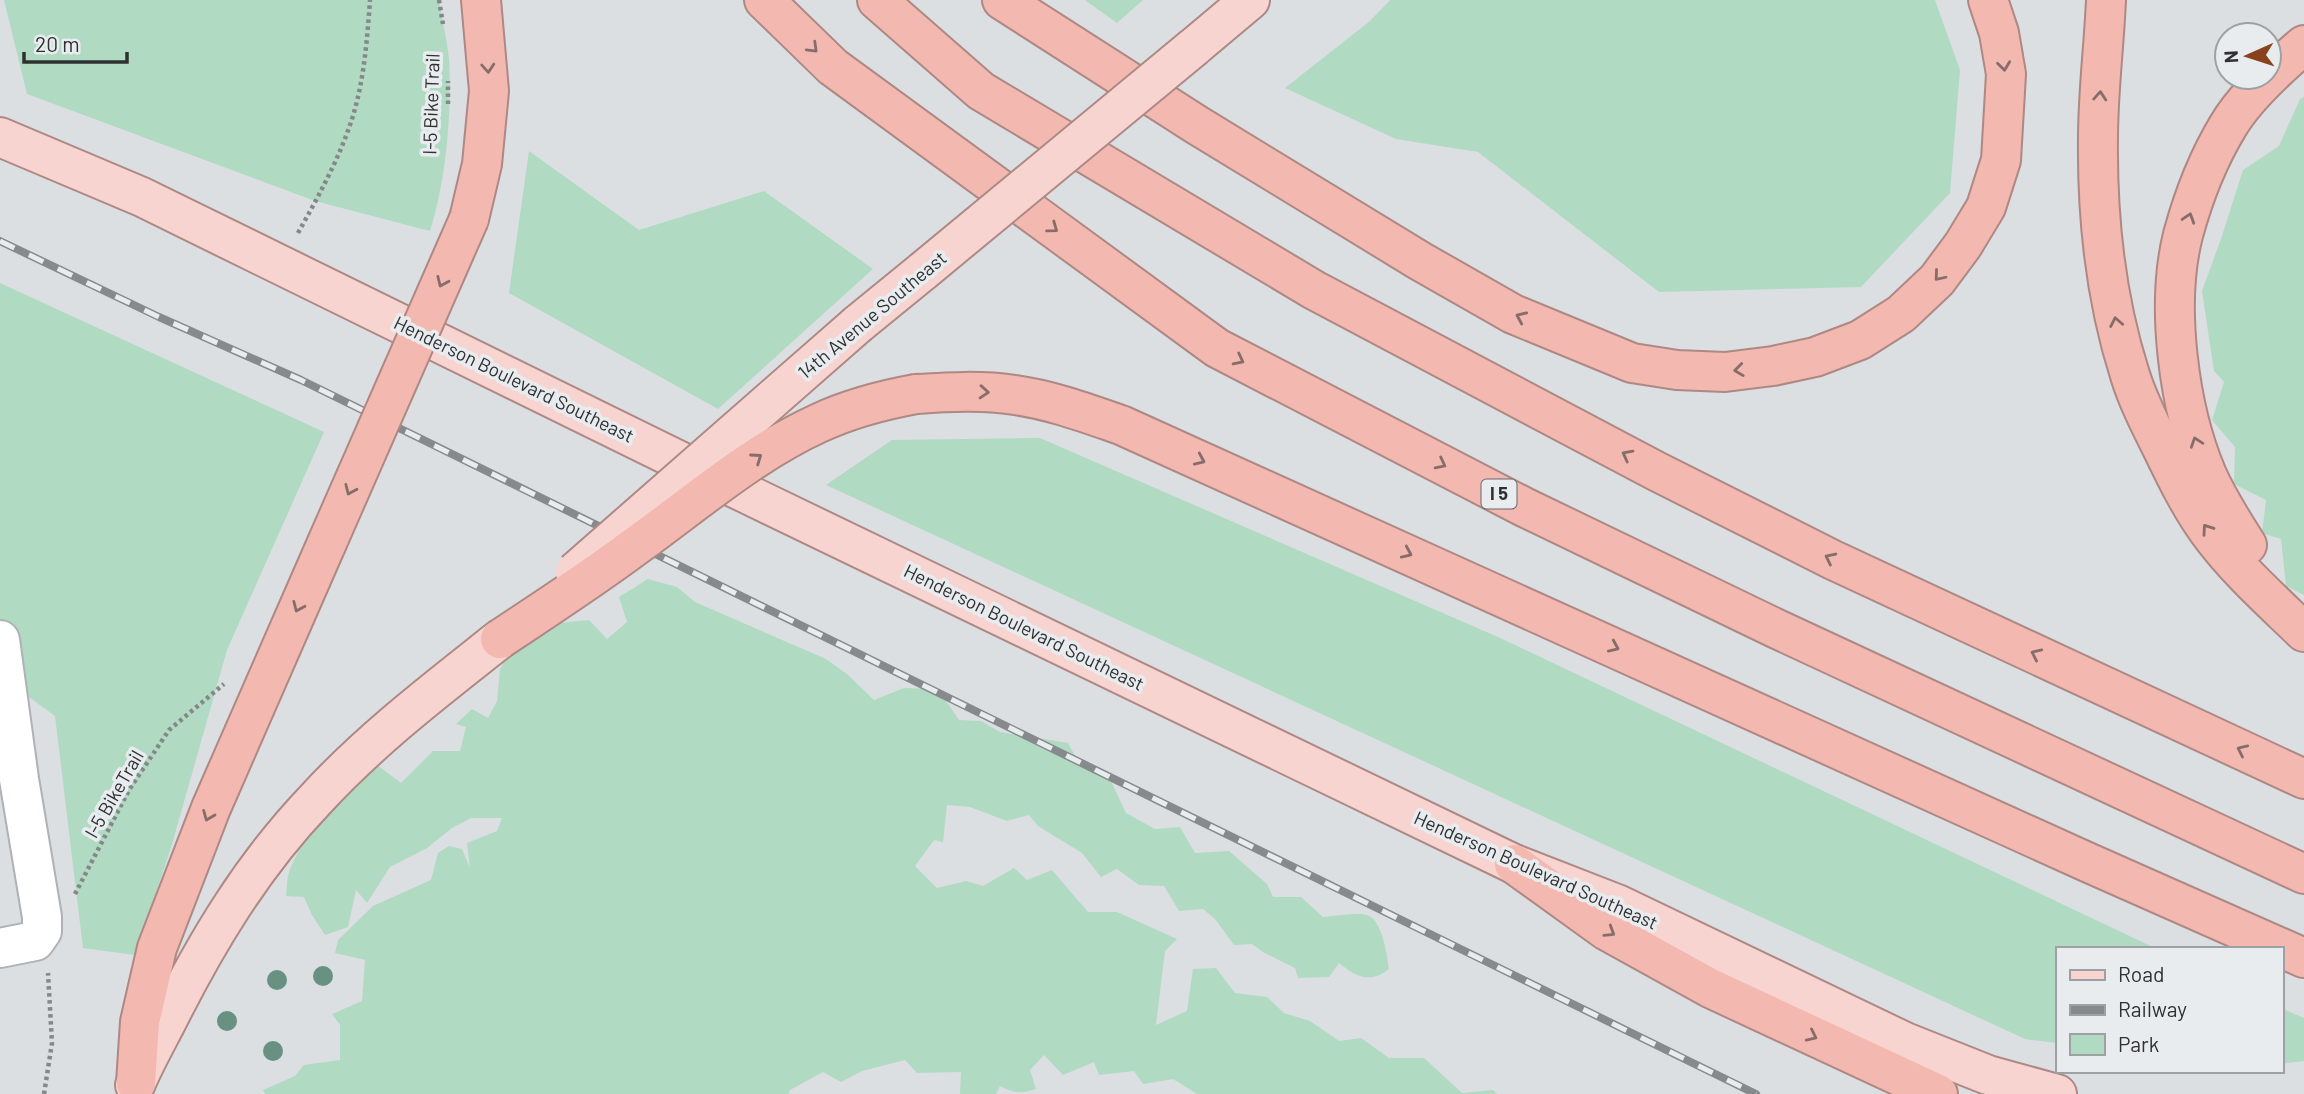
<svg xmlns="http://www.w3.org/2000/svg" width="2304" height="1094" font-family="Barlow,sans-serif">
  <style>
    .green { fill: #b1dac2 }
    .lines { fill: none; stroke-linecap: round; stroke-linejoin: round }
    .minor-casing { stroke: #aeb1b5; stroke-width: 42 }
    .major-casing { stroke: #ae8884; stroke-width: 42 }
    .highway-casing { stroke: #ae8884; stroke-width: 42 }
    .path { stroke: #85888a; stroke-width: 4.5; stroke-dasharray: 3.5 3.5; stroke-linecap: butt }
    .minor { stroke: #fff; stroke-width: 38 }
    .major { stroke: #f8d4d0; stroke-width: 38 }
    .highway { stroke: #f3b8b0; stroke-width: 38 }
    .rail-casing { stroke: #878a8c; stroke-width: 8 }
    .rail { stroke: #e8ecef; stroke-width: 5; stroke-dasharray: 16; stroke-linecap: butt }
    .major-bridge-casing { stroke: #ae8884; stroke-width: 42; stroke-linecap: butt }
    .highway-bridge-casing { stroke: #ae8884; stroke-width: 42; stroke-linecap: butt }
    .major-bridge { stroke: #f8d4d0; stroke-width: 38 }
    .highway-bridge { stroke: #f3b8b0; stroke-width: 38 }
    .tree { fill: #699182 }
    .oneway { stroke: #876d6a }
    .labels { text-anchor: middle; stroke-width: 7; stroke-linejoin: round; paint-order: stroke }
    .shield { fill: #e8ecef; stroke: #66686a; stroke-width: 2 }
    .shield-label { font-size: 18px; font-weight: bold; fill: #2e3031 }
    .street-label { font-size: 19px; fill: #2e3031; stroke: #e8ecef }
  </style>
  <rect width="100%" height="100%" fill="#dbdfe2"/>
  <g class="green">
    <path d="M4,0H439C442,19 447,39 449,59C452,112 446,181 430,231L315,201L27,94Z"/>
    <path d="M1085,0H1143L1117,23Z"/>
    <path d="M1390,0H1935L1960,70L1950,193L1861,287L1659,292L1478,152L1396,139L1285,88L1370,21Z"/>
    <path d="M2304,97V595L2286,586L2281,539L2262,533L2266,500L2234,484L2235,447L2212,420L2224,382L2214,371L2202,291L2221,239L2243,170L2279,146L2300,99Z"/>
    <path d="M529,151L639,230L764,191L873,269L718,409L509,293Z"/>
    <path d="M0,283L324,432L227,650L171,848L135,955L83,948L55,716L4,679L0,629Z"/>
    <path d="M1040,438L1498,637L2157,949H2057V1043L2025,1039L826,485L892,440Z"/>
    <path d="M648,579L677,587L695,602L826,659L847,674L874,700L904,688L938,689L959,720L981,721L1000,732L1068,743L1080,765L1109,777L1126,813L1155,829L1180,827L1195,853L1229,851L1267,884L1273,897H1301L1323,917C1334,916 1358,912 1367,915C1382,919 1387,955 1389,969C1370,984 1356,977 1339,963L1329,977L1298,978L1295,968L1263,952L1252,944L1234,945L1215,919L1203,909L1179,911L1164,886L1139,885L1117,869L1101,877L1082,853L1038,826L1029,815L1007,821L970,807L947,805L943,842L934,840L915,866L937,888L966,881L983,886L1014,868L1027,880L1052,870L1088,912H1117L1177,939L1165,951L1156,1025L1187,1011L1193,969L1216,968L1235,993L1267,997L1284,1013L1310,1021L1339,1041L1361,1038L1389,1058H1424L1462,1093L1493,1090L1497,1094H1197L1173,1079L1143,1084L1134,1071L1099,1075L1094,1062L1063,1075L1044,1055L1030,1070L1036,1089C1022,1094 1013,1093 1000,1086L996,1094H960L961,1072L917,1073L905,1060L862,1071L841,1082L823,1072L790,1090L789,1094H265L263,1090L295,1076L304,1065L340,1060V1025L332,1014L362,1001L365,960L335,953L338,940L373,906L431,880L438,853L449,846L462,849L470,868L467,843L497,831L502,818H471L452,828L427,848L390,867L367,903L356,890L348,927L325,935L312,915L304,897L286,896C287,887 287,877 290,869C308,827 341,793 377,765L401,783L433,751H460L466,727L456,724L472,709L488,718L497,701L500,669L516,641L550,624L589,620L607,639L627,622L619,597Z"/>
    <path d="M2281,1008L2304,1018V1061L2281,1064Z"/>
  </g>
  <g class="lines">
    <defs>
      <path id="minor" d="M0,640L19,779L42,917V931L35,941L0,948"/>
      <g id="major">
        <path d="M1194,47L1250,0"/>
        <path d="M0,137L142,197L745,493L1514,864L1617,904L1905,1042L1988,1075L2057,1094"/>
        <path d="M858,324L923,271"/>
        <path d="M135,1085C144,1064 155,1044 166,1023C207,941 252,866 316,799C371,739 437,689 500,639"/>
      </g>
      <g id="highway">
        <path d="M764,0L833,67L1217,348L1524,507L1777,629L2304,874"/>
        <path d="M877,0L981,91L1314,290L1656,471L1833,560L2304,779"/>
        <path d="M1002,0L1197,125L1420,261L1513,314L1632,363L1677,370L1725,372L1773,366L1815,357L1860,340L1901,314L1937,280L1963,245L1986,207L2001,160L2006,74L1999,33L1988,0"/>
        <path d="M2106,0C2104,46 2098,92 2098,138C2097,217 2106,300 2130,375C2138,401 2150,424 2162,448C2176,477 2190,506 2209,532C2236,569 2271,600 2304,632"/>
        <path d="M469,219L482,164L489,91L481,0"/>
        <path d="M916,394C949,392 982,390 1015,395C1051,400 1086,413 1121,425L2087,862L2304,958"/>
        <path d="M2247,545C2233,523 2218,500 2207,475C2179,409 2165,306 2183,235C2193,198 2208,159 2228,126C2245,97 2278,67 2304,45"/>
        <path d="M1514,864L1607,931L1710,988L1938,1094"/>
        <path d="M136,1083L140,1022L157,948L211,808L326,545"/>
      </g>
    </defs>
    <use href="#minor" class="minor-casing"/>
    <use href="#major" class="major-casing"/>
    <use href="#highway" class="highway-casing"/>
    <g class="path">
      <path d="M439,0L443,24"/>
      <path d="M448,104V81"/>
      <path d="M298,233C318,197 338,161 351,122C364,83 367,41 370,0"/>
      <path d="M75,894L129,790L169,730L224,684"/>
      <path d="M44,1094L52,1043L48,973"/>
    </g>
    <use href="#minor" class="minor"/>
    <use href="#major" class="major"/>
    <use href="#highway" class="highway"/>
    <defs>
      <path id="rail" d="M0,241L159,317L301,380L1756,1094"/>
    </defs>
    <use href="#rail" class="rail-casing"/>
    <use href="#rail" class="rail"/>
    <defs>
      <g id="major-bridge">
        <path d="M923,271L1194,47"/>
        <path d="M575,572L858,324"/>
      </g>
      <g id="highway-bridge">
        <path d="M326,545L469,219"/>
        <path d="M500,639C545,609 590,580 633,548C693,505 751,454 819,423C849,409 883,400 916,394"/>
      </g>
    </defs>
    <use href="#major-bridge" class="major-bridge-casing"/>
    <use href="#highway-bridge" class="highway-bridge-casing"/>
    <use href="#major-bridge" class="major-bridge"/>
    <use href="#highway-bridge" class="highway-bridge"/>
  </g>
  <g class="tree">
    <circle cx="323" cy="976" r="10"/>
    <circle cx="277" cy="980" r="10"/>
    <circle cx="227" cy="1021" r="10"/>
    <circle cx="273" cy="1051" r="10"/>
  </g>
  <defs><path id="oneway-chevron" d="M-2-3.5L2.5 0L-2 3.5" fill="none" stroke-width="1.6" stroke-linecap="round" stroke-linejoin="round" transform="scale(1.75)"/></defs>
  <g class="oneway">
    <use href="#oneway-chevron" transform="translate(813 48) rotate(44)"/>
    <use href="#oneway-chevron" transform="translate(2004 66) rotate(83)"/>
    <use href="#oneway-chevron" transform="translate(488 68) rotate(86)"/>
    <use href="#oneway-chevron" transform="translate(2100 96) rotate(-86)"/>
    <use href="#oneway-chevron" transform="translate(2189 218) rotate(-72)"/>
    <use href="#oneway-chevron" transform="translate(1053 228) rotate(36)"/>
    <use href="#oneway-chevron" transform="translate(1939 276) rotate(130)"/>
    <use href="#oneway-chevron" transform="translate(442 282) rotate(114)"/>
    <use href="#oneway-chevron" transform="translate(1521 317) rotate(-156)"/>
    <use href="#oneway-chevron" transform="translate(2116 322) rotate(-101)"/>
    <use href="#oneway-chevron" transform="translate(1239 360) rotate(27)"/>
    <use href="#oneway-chevron" transform="translate(1739 370) rotate(173)"/>
    <use href="#oneway-chevron" transform="translate(984 392) rotate(4)"/>
    <use href="#oneway-chevron" transform="translate(2196 442) rotate(-109)"/>
    <use href="#oneway-chevron" transform="translate(1627 455) rotate(-152)"/>
    <use href="#oneway-chevron" transform="translate(757 458) rotate(-35)"/>
    <use href="#oneway-chevron" transform="translate(1200 460) rotate(24)"/>
    <use href="#oneway-chevron" transform="translate(1441 464) rotate(27)"/>
    <use href="#oneway-chevron" transform="translate(350 490) rotate(114)"/>
    <use href="#oneway-chevron" transform="translate(2207 529) rotate(-125)"/>
    <use href="#oneway-chevron" transform="translate(1407 553) rotate(24)"/>
    <use href="#oneway-chevron" transform="translate(1830 558) rotate(-154)"/>
    <use href="#oneway-chevron" transform="translate(298 607) rotate(114)"/>
    <use href="#oneway-chevron" transform="translate(1614 647) rotate(24)"/>
    <use href="#oneway-chevron" transform="translate(2036 654) rotate(-155)"/>
    <use href="#oneway-chevron" transform="translate(2242 750) rotate(-155)"/>
    <use href="#oneway-chevron" transform="translate(208 816) rotate(112)"/>
    <use href="#oneway-chevron" transform="translate(1610 932) rotate(32)"/>
    <use href="#oneway-chevron" transform="translate(1812 1036) rotate(25)"/>
  </g>
  <g class="labels">
    <rect class="shield" x="1481.5" y="479.5" width="35" height="29" rx="5"/>
    <g class="shield-label">
      <text x="1499" y="500">I 5</text>
    </g>
    <g class="street-label">
      <text transform="translate(431 104) rotate(-88)" y="7">I-5 Bike Trail</text>
      <text transform="translate(872 315) rotate(-40)" y="7">14th Avenue Southeast</text>
      <text transform="translate(514 379) rotate(26)" y="7">Henderson Boulevard Southeast</text>
      <text transform="translate(1024 627) rotate(26)" y="7">Henderson Boulevard Southeast</text>
      <text transform="translate(114 794) rotate(-60)" y="7">I-5 BikeTrail</text>
      <text transform="translate(1536 870) rotate(24)" y="7">Henderson Boulevard Southeast</text>
    </g>
  </g>
  <rect x="2056" y="947" width="228" height="126" fill="#e8ecef" stroke="#9ea1a3" stroke-width="2"/>
  <rect x="2070" y="970" width="35" height="10" fill="#f8d4d0" stroke="#9ea1a3" stroke-width="2"/>
  <text x="2118" y="982" font-size="21" fill="#2e3031">Road</text>
  <rect x="2070" y="1005" width="35" height="10" fill="#878a8c" stroke="#9ea1a3" stroke-width="2"/>
  <text x="2118" y="1017" font-size="21" fill="#2e3031">Railway</text>
  <rect x="2070" y="1034" width="35" height="21" fill="#b1dac2" stroke="#9ea1a3" stroke-width="2"/>
  <text x="2118" y="1052" font-size="21" fill="#2e3031">Park</text>
  <g transform="translate(2248 56) rotate(267)"><circle r="33" fill="#e8ecef" stroke="#9ea1a3" stroke-width="2"/>
  <path d="M0-5L12 26L0 18L-12 26Z" fill="#88421c"/>
  <text y="-10" font-size="19" font-weight="bold" text-anchor="middle" fill="#2e3031">N</text>
  </g>
  <path d="M24 52v10h103v-10" fill="none" stroke="#2e3031" stroke-width="3.5"/>
  <text x="35" y="52" font-size="21" fill="#2e3031" stroke="#e8ecef" stroke-width="5" paint-order="stroke">20 m</text>
</svg>
